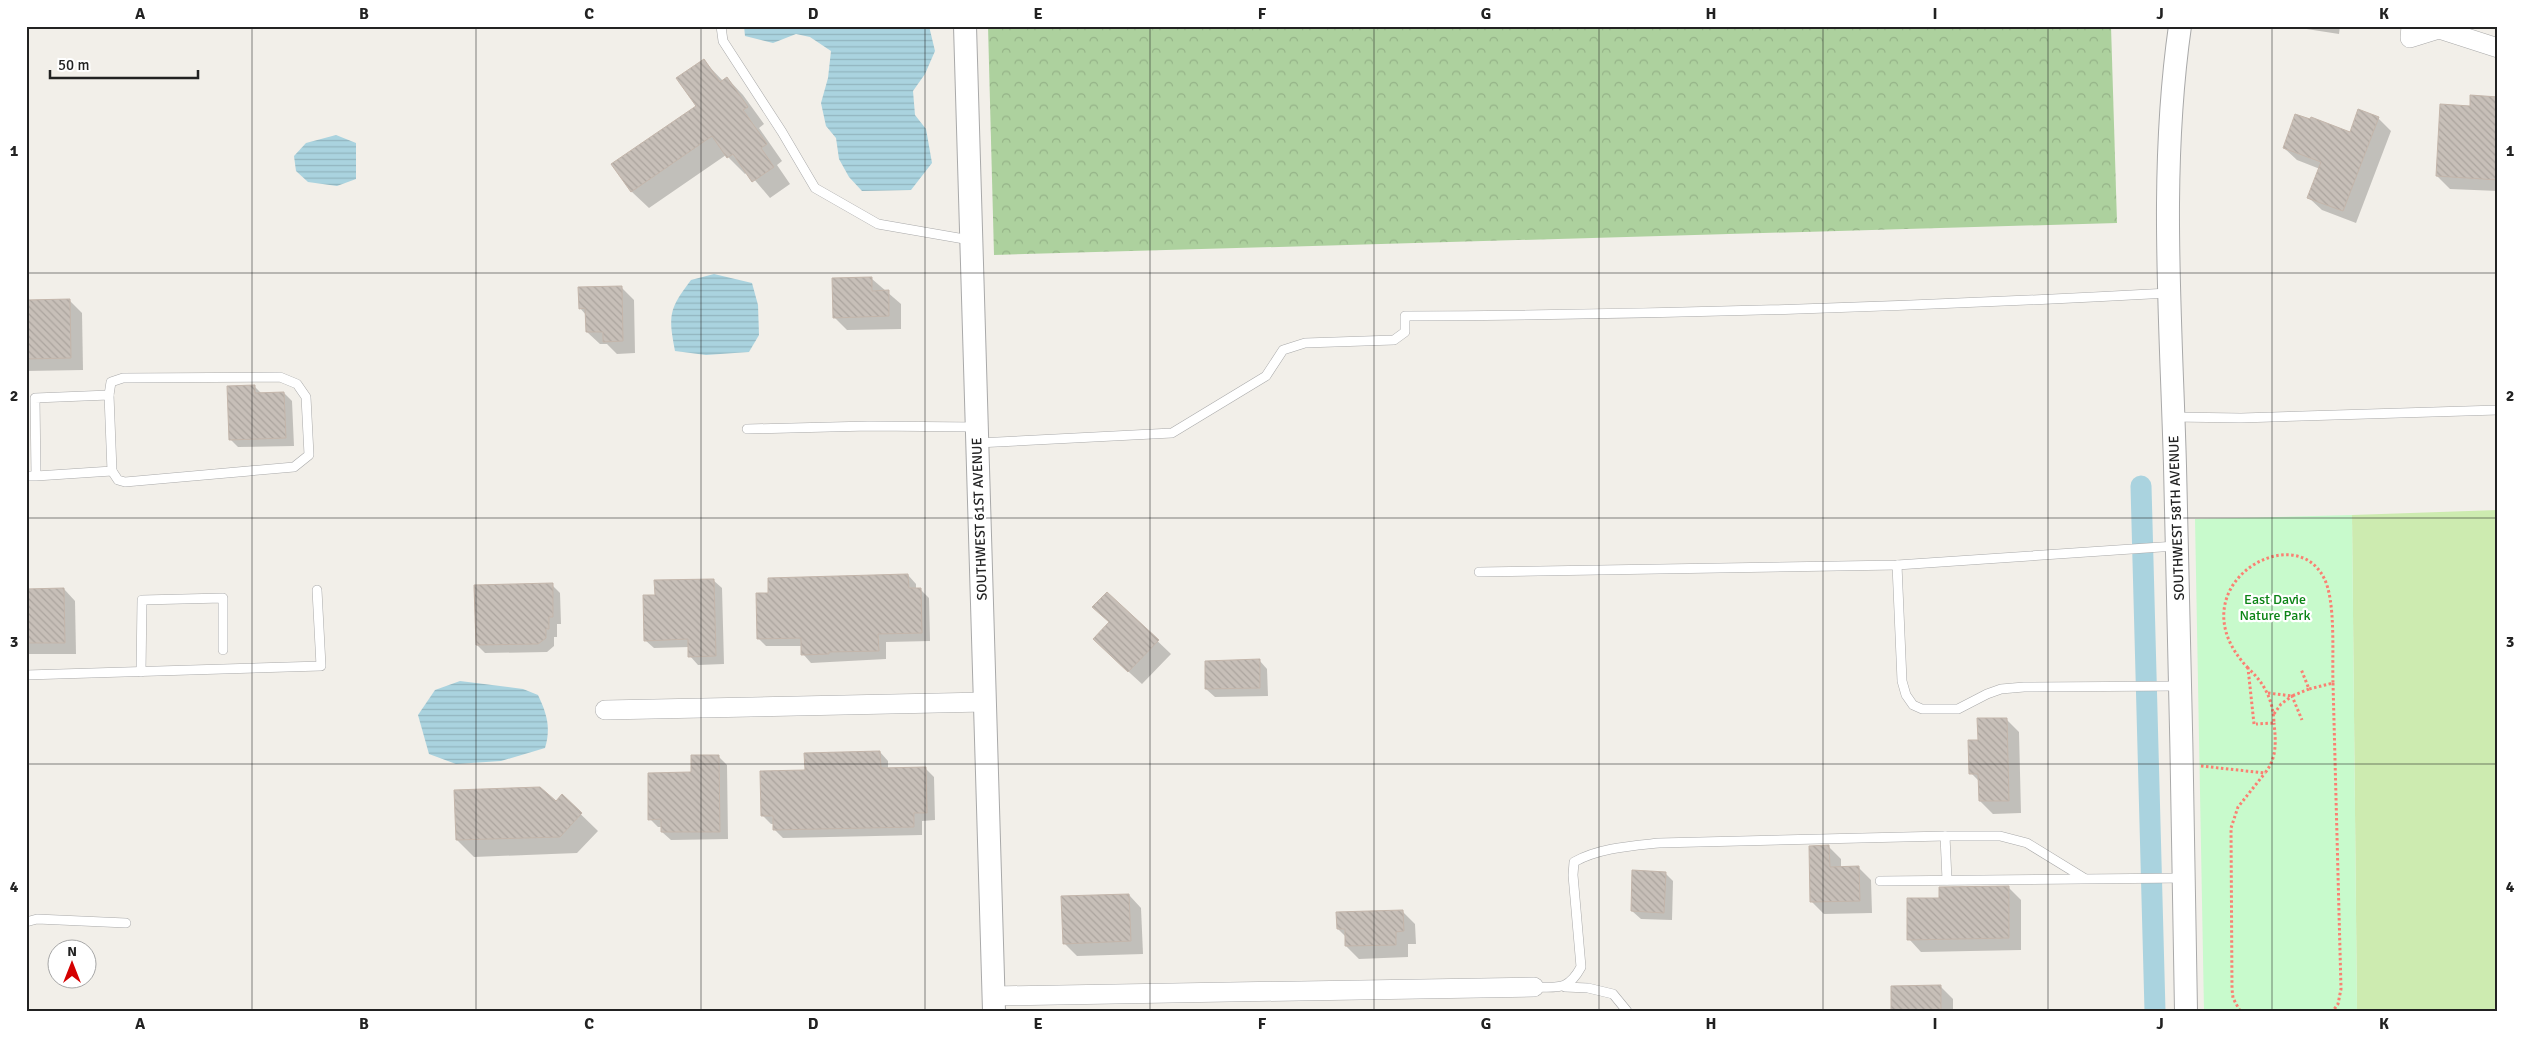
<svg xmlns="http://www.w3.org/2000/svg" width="2524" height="1037" font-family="Signika,sans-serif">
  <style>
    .grass { fill: #cdebb0 }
    .forest { fill: url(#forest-crowns) }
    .park { fill: #c8facc }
    .water { fill: url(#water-rules) }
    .shadow { fill: #0003 }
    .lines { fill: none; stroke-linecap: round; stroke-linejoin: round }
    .canal { stroke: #aad3df; stroke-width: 21 }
    .building { fill: url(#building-back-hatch); stroke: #c4b6ab }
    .service-casing { stroke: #a9a9a9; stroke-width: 10 }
    .minor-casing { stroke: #a9a9a9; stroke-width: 20 }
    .tertiary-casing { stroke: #a9a9a9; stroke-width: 24 }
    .path { stroke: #fa8072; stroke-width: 3; stroke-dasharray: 2.5 2.5; stroke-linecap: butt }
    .service { stroke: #fff; stroke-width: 9 }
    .minor { stroke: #fff; stroke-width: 19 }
    .tertiary { stroke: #fff; stroke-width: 22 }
    .grid { fill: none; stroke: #222; stroke-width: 1; stroke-opacity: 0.55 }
    .labels { text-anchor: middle; stroke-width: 4.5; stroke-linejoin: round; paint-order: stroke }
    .street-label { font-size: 14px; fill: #222; stroke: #fff }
    .park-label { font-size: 14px; fill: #0c8416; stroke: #fff }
    .neatline { fill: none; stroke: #222; stroke-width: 2 }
    .grid-label { font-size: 16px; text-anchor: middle; font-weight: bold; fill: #222 }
  </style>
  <defs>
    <pattern id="forest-crowns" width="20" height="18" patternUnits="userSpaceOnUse" patternTransform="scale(1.25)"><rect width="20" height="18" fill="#add19e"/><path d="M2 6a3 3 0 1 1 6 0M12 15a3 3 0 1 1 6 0" fill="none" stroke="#95b388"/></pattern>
    <pattern id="water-rules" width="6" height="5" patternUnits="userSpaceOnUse" patternTransform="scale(1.25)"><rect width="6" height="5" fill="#aad3df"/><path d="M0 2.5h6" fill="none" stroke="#92b5bf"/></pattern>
    <pattern id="building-back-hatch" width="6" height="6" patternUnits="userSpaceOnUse" patternTransform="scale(1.25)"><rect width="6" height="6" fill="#c7bfb8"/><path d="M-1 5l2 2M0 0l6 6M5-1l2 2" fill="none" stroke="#aba49e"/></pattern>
  </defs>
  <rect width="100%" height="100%" fill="#f2efe9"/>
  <path class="grass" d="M2498,510V1011H2357L2352,515Z"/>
  <path class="forest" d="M988,26H2111L2117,223L994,255Z"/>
  <path class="park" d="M2352,515L2357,1011H2204L2195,519Z"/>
  <g class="water">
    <path d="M744,26H929L935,51L925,74L913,91L915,115L926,129L932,163L911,190L862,191L849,177L839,159L836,138L826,126L821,103L828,78L831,51L810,37L796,34L773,43L745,36Z"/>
    <path d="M336,135L356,143V179L337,186L308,182L296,171L294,156L306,143Z"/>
    <path d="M714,274L752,283L758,305L759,335L749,352L706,355L675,351C668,315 669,309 691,280Z"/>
    <path d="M460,681L523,689L538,695C547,714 551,728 545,748L501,761L456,764L429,754L418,715L435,690Z"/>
  </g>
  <g class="shadow">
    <path d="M2287,26H2340L2339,34Z"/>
    <path d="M703,60L723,81L727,78L743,95L764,124L759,128L782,161L777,165L790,184L770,198L748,172L745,174L726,155L649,208L632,192L613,165L697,106Z"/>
    <path d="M2498,98V191L2450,189L2437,176L2471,107Z"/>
    <path d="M2378,118L2391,131L2356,223L2322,210L2309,198L2320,169L2297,160L2284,148L2350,133Z"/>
    <path d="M872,279L901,304V329L847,330L834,317Z"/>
    <path d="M621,287L634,300L635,353L617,354L607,344H600L587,332L586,315L580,308Z"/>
    <path d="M69,300L82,313L83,370L26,371V301Z"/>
    <path d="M254,386L262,394L284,393L292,401L294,446L238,447L230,439Z"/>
    <path d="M908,575L916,584V589H920L929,598L930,641L886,642V659L811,663L803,654L802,646H766L758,638L769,594Z"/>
    <path d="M713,580L722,588L724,664L698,665L690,656L689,647L654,648L645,640L656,596Z"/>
    <path d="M552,585L560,593L561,624H557V637H554V646L547,652L485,653L477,645Z"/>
    <path d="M64,589L75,601L76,654H26V590Z"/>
    <path d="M1107,593L1171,654L1142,684L1107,652L1110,623Z"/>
    <path d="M1259,660L1267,669L1268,696L1215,697L1206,689Z"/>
    <path d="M2006,719L2019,732L2021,813L1993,814L1980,801V782L1971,773L1979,741Z"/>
    <path d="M880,752L888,761V769L925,768L934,777L935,820L922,821V835L783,838L774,829V824H771L763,816L806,771Z"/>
    <path d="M718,756L727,765L728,839L671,840L662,832V827H658L650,819L693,774Z"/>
    <path d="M562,796L598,831L577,853L474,857L457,840L556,803Z"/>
    <path d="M1828,846L1841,859V868L1858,867L1871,880L1872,913L1824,914L1811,901Z"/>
    <path d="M1665,873L1673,881L1672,920L1641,919L1632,911Z"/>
    <path d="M2008,887L2021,900V950L1921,952L1909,939L1940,899Z"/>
    <path d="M1129,895L1141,908L1143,954L1077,956L1064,943Z"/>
    <path d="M1402,911L1415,924L1416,944H1408V957L1359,959L1346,946V937L1338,929Z"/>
    <path d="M1940,986L1953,999V1011H1893Z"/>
  </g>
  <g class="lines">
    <path class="canal" d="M2141,486L2155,1011"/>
  </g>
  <g class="building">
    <path d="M704,59L720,82L727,77L748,107L743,110L767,144L761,148L774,167L752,182L733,154L727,158L712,136L631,192L611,164L696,106L676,78Z"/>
    <path d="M2470,95L2498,97V180L2436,176L2440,104L2470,106Z"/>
    <path d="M2358,109L2379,117L2343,211L2307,198L2321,162L2283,148L2295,114L2310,119L2311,117L2350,132Z"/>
    <path d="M872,277V291L889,290V316L833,318L832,278Z"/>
    <path d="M622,286L623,341L603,342V332H586L585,308L579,309L578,287Z"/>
    <path d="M70,299L71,358L26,359V300Z"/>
    <path d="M255,385V393L284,392L286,438L229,440L227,386Z"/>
    <path d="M908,574L909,588H921L922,633L878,634L879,651L829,652V654L801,655V638L757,639L756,593H768V578Z"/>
    <path d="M714,579L716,656L688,657V639L644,641L643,595H655L654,580Z"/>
    <path d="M553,583V617H549V629H546V638L538,644L476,645L474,585Z"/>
    <path d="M64,588L65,643H26V589Z"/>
    <path d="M1107,592L1159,640L1128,672L1093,639L1109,622L1092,607Z"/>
    <path d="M1260,659V688L1205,689V661Z"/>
    <path d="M1977,718H2007L2009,801H1979L1978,774H1969L1968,740H1978Z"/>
    <path d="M880,751L881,768L926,767L927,813H914V827L773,830V816H761L760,771L805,770L804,753Z"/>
    <path d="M691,755H719L720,832H661V819L648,820V773L691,772Z"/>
    <path d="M540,787L556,801L562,794L582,813L560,837L456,840L454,790Z"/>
    <path d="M1829,845L1830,867L1859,866L1860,901L1810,902L1809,846Z"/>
    <path d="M1632,870L1666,872L1664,913L1631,911Z"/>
    <path d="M2009,886V938L1907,940V898H1939V887Z"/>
    <path d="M1129,894L1131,941L1063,944L1061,896Z"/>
    <path d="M1403,910L1404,931L1396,932V945L1345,946V929H1337L1336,912Z"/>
    <path d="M1941,985V1011H1891V986Z"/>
  </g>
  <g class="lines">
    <defs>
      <g id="service">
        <path d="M721,26L723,41L782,132L815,188L878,224L970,240"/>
        <path d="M109,395L111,382L123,378L280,377L297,384L306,397L309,455L294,467L125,482L118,480L112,471"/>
        <path d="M2174,417L2241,418L2498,410"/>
        <path d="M747,429L869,426L976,427"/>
        <path d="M977,443L1172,433L1266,376L1283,350L1305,343L1394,340L1405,332V316C1659,315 1915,307 2169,293"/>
        <path d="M26,476H36L112,471L109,395L35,398L36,476"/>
        <path d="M1897,565L1902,681L1906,695L1913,705L1922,709H1958L1987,694L2001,689L2024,687L2180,686"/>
        <path d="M1479,572L1897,565L2176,546"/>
        <path d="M141,672L142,600L223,598V650"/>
        <path d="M26,675L321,666L317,590"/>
        <path d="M1947,880L1945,836H2000L2027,843L2084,878"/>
        <path d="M1880,881L2183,878"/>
        <path d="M26,922L37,919L126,923"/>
        <path d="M1534,987C1558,987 1568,991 1581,967L1573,875L1574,862C1599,848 1631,846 1659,843L1945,836"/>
        <path d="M1565,987L1588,988L1613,994L1627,1011"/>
      </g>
      <g id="minor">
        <path d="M2411,26L2410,38L2439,29L2498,48"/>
        <path d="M605,710L985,702"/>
        <path d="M994,996L1534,987"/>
      </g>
      <g id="tertiary">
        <path d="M965,26L994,1011"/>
        <path d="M2180,26C2159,172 2171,320 2175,466C2180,648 2183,829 2186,1011"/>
      </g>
    </defs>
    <use href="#service" class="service-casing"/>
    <use href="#minor" class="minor-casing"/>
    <use href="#tertiary" class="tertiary-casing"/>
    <g class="path">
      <path d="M2248,668C2173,589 2293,516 2324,578C2336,601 2332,656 2333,683L2309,689L2301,669"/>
      <path d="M2333,683L2341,989L2338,1004L2333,1011"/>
      <path d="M2268,693L2292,696L2309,689"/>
      <path d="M2274,714L2281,704L2292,696L2302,720"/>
      <path d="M2254,724L2248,668C2265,684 2273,700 2274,723L2256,724"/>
      <path d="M2201,766L2265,773C2277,758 2276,742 2274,723"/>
      <path d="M2240,1011L2233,998L2232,989L2231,828L2238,807L2265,773"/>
    </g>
    <use href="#service" class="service"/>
    <use href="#minor" class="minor"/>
    <use href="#tertiary" class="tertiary"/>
  </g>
  <path class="grid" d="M252,26V1011M476,26V1011M701,26V1011M925,26V1011M1150,26V1011M1374,26V1011M1599,26V1011M1823,26V1011M2048,26V1011M2272,26V1011M26,273H2498M26,518H2498M26,764H2498"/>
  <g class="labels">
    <g class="street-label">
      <text transform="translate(2176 518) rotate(-92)" y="5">SOUTHWEST 58TH AVENUE</text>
      <text transform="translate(979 519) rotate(-92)" y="5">SOUTHWEST 61ST AVENUE</text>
    </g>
    <g class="park-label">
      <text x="2275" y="604">East Davie<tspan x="2275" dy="16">Nature Park</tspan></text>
    </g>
  </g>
  <rect width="2524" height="1037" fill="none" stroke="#ffffff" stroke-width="55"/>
  <g transform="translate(72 964)"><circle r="24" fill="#ffffff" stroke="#a7a7a7"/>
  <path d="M0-4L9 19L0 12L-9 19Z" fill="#d40000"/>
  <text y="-8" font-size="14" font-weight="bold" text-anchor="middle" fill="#222222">N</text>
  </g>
  <path d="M50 70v8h148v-8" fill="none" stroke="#222222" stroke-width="2.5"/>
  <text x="58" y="70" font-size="15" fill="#222222" stroke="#ffffff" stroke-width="4" paint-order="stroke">50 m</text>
  <rect x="28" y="28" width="2468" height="982" class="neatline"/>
  <g class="grid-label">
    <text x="140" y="19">A</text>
    <text x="364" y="19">B</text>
    <text x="589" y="19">C</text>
    <text x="813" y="19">D</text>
    <text x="1038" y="19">E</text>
    <text x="1262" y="19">F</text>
    <text x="1486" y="19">G</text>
    <text x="1711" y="19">H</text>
    <text x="1935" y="19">I</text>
    <text x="2160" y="19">J</text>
    <text x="2384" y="19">K</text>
    <text x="14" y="156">1</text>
    <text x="2510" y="156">1</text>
    <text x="14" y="401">2</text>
    <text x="2510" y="401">2</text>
    <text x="14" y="647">3</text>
    <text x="2510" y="647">3</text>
    <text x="14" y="892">4</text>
    <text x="2510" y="892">4</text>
    <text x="140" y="1029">A</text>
    <text x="364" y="1029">B</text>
    <text x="589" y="1029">C</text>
    <text x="813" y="1029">D</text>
    <text x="1038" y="1029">E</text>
    <text x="1262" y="1029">F</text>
    <text x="1486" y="1029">G</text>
    <text x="1711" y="1029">H</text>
    <text x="1935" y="1029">I</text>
    <text x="2160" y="1029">J</text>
    <text x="2384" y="1029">K</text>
  </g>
</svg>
